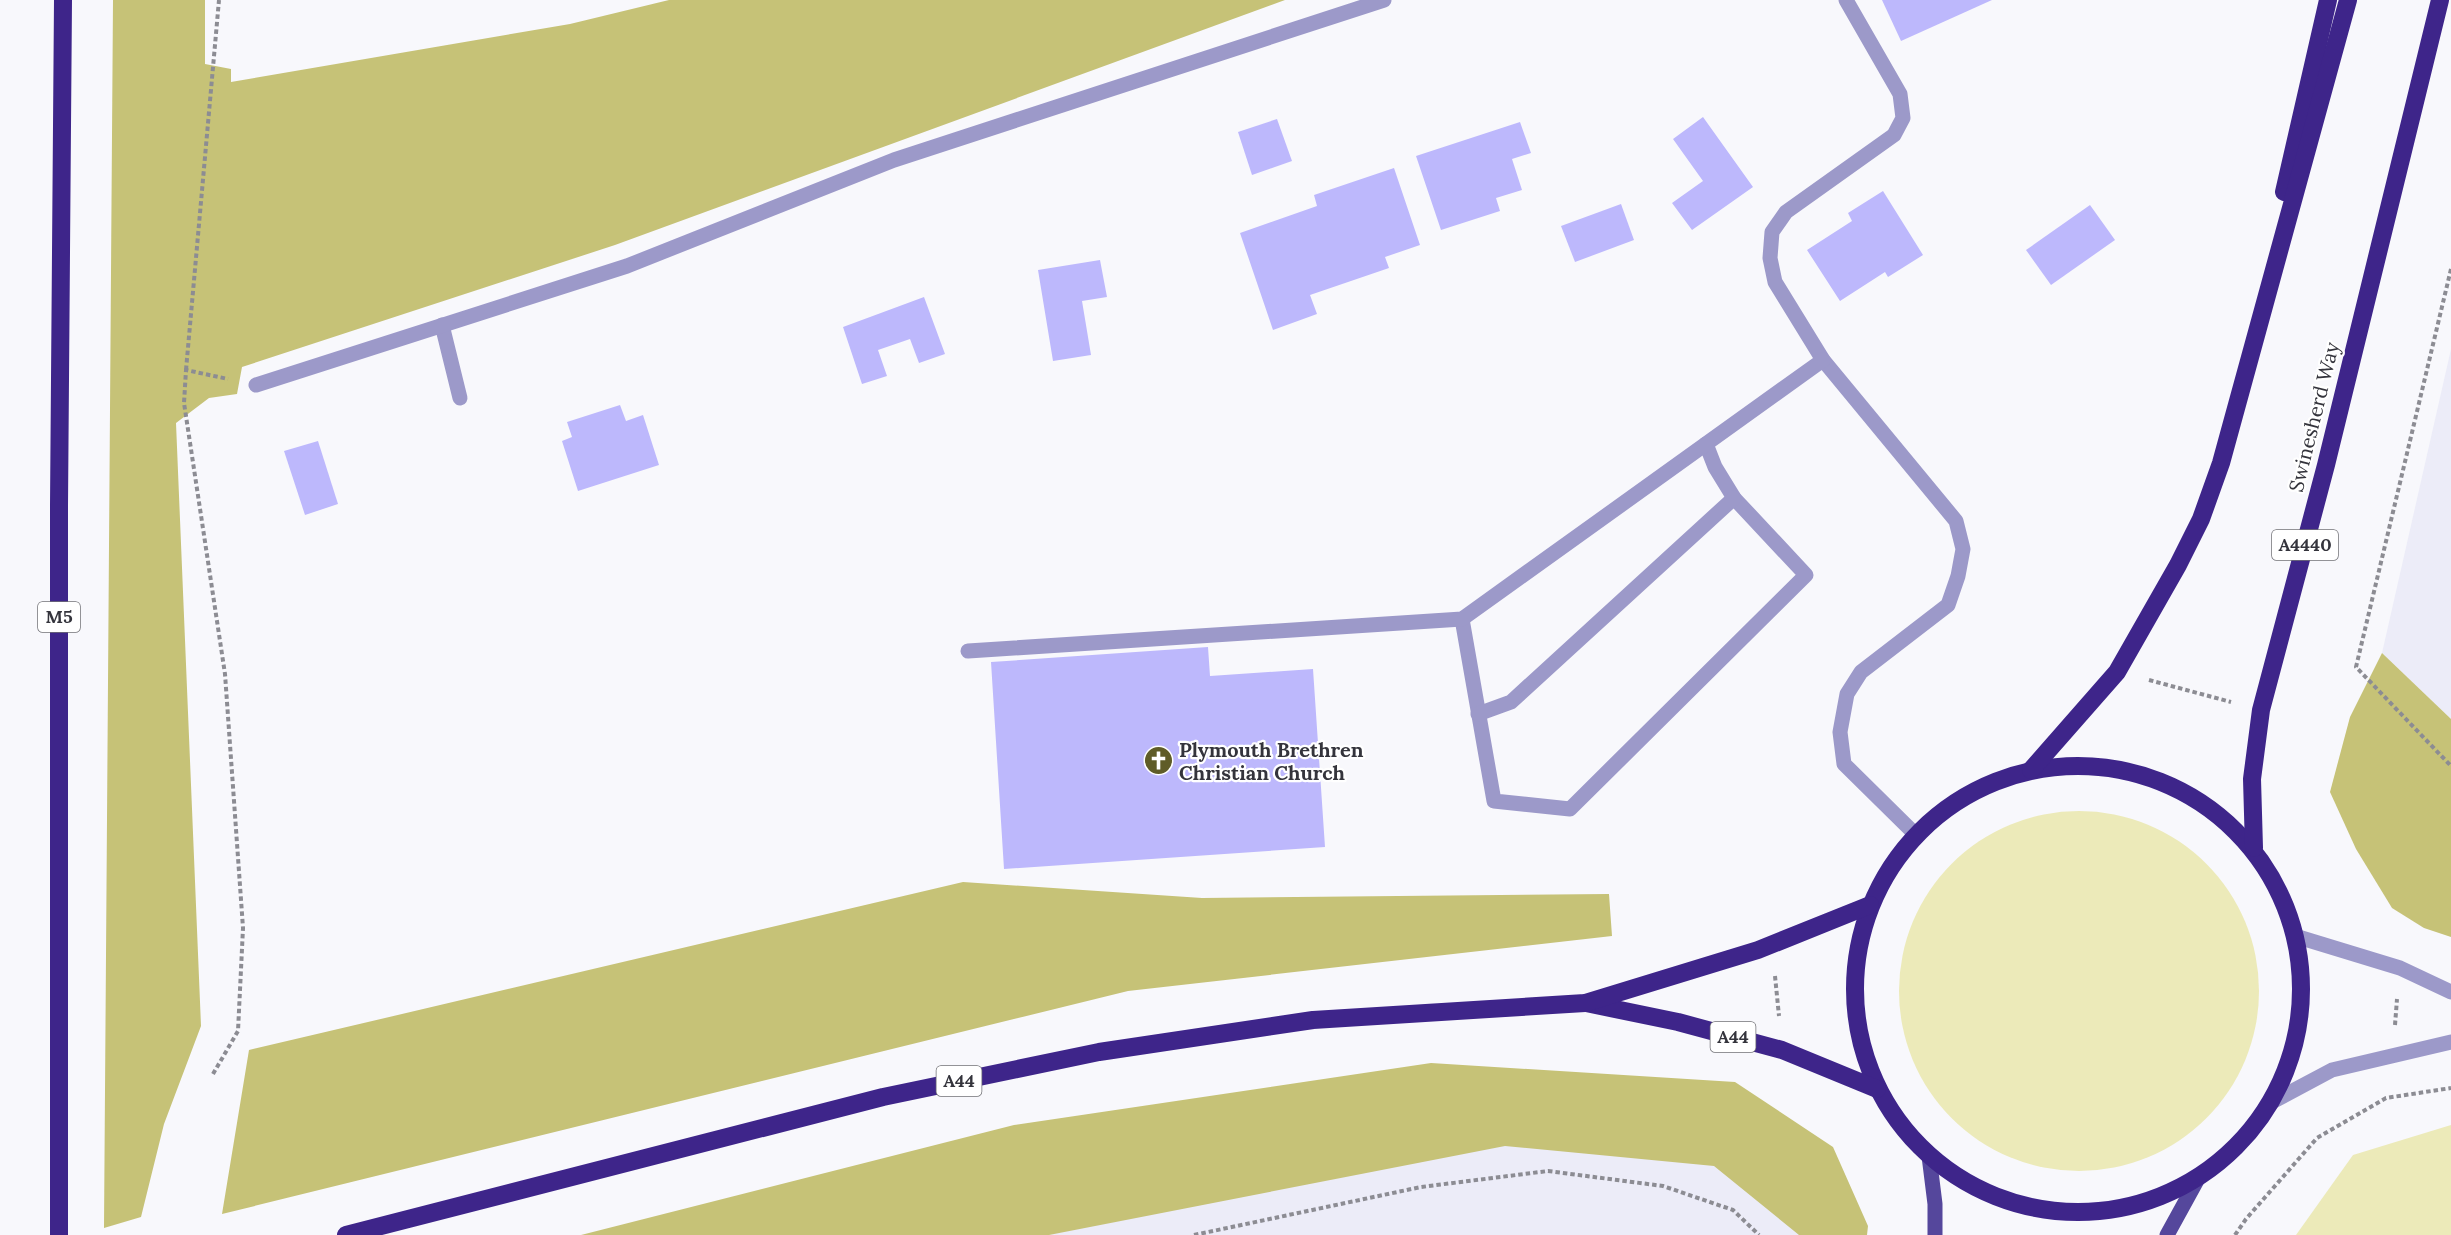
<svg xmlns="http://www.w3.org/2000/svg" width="2451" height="1235" font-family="Lora,serif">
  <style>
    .built { fill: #ececf8 }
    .green { fill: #eceab9 }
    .forest { fill: #c6c277 }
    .building { fill: #bdb8fc }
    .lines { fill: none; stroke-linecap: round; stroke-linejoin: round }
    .path { stroke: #8c8c93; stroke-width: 4; stroke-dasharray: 4.5 3; stroke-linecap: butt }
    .lane { stroke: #9c99c9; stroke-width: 15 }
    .street { stroke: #9c99c9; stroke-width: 15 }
    .primary { stroke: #55479c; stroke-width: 15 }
    .highway { stroke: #3e258a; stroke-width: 18 }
    .labels { text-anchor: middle; stroke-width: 4.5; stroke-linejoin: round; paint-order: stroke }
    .shield { fill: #fff; stroke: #717176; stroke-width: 1.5 }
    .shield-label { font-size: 18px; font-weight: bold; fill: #34343c }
    .street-label { font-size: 20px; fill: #34343c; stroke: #fff }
    .poi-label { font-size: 20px; font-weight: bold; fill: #34343c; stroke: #fff; text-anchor: start }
  </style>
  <rect width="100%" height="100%" fill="#f8f8fc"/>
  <g class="built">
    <path d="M2451,349V719L2382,653Z"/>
    <path d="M1638,1136L1765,1178L1813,1235H1036L1446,1142Z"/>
  </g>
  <g class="green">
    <circle cx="2079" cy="991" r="180"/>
    <path d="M2451,1125V1235H2296L2353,1155Z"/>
  </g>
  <g class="forest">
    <path d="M113,0H205V64L231,69V82L570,24L669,0H1285L615,245L242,367L237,394L209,398L176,423L201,1026L164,1124L141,1217L104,1228Z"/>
    <path d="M2382,653L2451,719V937L2424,928L2392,908L2356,849L2330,792L2350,717Z"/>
    <path d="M963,882L1202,898L1609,894L1612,936L1128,991L222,1214L249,1050Z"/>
    <path d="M1431,1063L1735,1082L1833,1147L1868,1226L1867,1235H1799L1714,1166L1505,1146L1049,1235H581L1014,1125Z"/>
  </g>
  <g class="building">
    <path d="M1882,0H1992L1901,41Z"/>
    <path d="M1703,117L1753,187L1692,230L1672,203L1703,181L1673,139Z"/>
    <path d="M1277,119L1292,161L1252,175L1238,132Z"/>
    <path d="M1520,122L1531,153L1512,159L1522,190L1496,198L1500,211L1441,230L1416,156Z"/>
    <path d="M1394,168L1420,245L1385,257L1389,268L1310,295L1317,314L1273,330L1240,233L1317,206L1314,195Z"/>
    <path d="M1883,191L1923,255L1888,277L1885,272L1840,301L1807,250L1852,221L1848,213Z"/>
    <path d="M1621,204L1634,240L1575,262L1561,226Z"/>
    <path d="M2090,205L2115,240L2051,285L2026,250Z"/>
    <path d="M1100,260L1107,297L1082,301L1091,355L1053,361L1038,270Z"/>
    <path d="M924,297L945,354L919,363L910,339L878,350L887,376L862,384L843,327Z"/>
    <path d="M620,405L626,421L643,415L659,465L578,491L562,441L572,437L567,422Z"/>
    <path d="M318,441L338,504L305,515L284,451Z"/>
    <path d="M1208,647L1210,676L1313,669L1325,847L1004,869L991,662Z"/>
  </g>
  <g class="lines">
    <g class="path">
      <path d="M2451,269L2356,667L2451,766"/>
      <path d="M186,370L219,0"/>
      <path d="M2149,680L2231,702"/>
      <path d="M1775,976L1779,1016"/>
      <path d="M2395,1025L2397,999"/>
      <path d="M213,1074L238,1031L243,928L225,674L184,403L186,370L228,379"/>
      <path d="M1194,1235L1421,1187L1548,1171L1663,1186L1733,1210L1759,1235"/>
      <path d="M2235,1235L2246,1219L2317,1138L2386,1098L2451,1088"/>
    </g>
    <g class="lane">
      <path d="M1846,0L1900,94L1903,118L1894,135L1786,212L1772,232L1770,258L1775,282L1823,360L1956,521L1963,549L1958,576L1948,605L1861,672L1847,694L1840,732L1844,764L1915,834"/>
      <path d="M1462,619L1494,801L1570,809L1806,575L1734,498L1715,467L1706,444"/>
      <path d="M968,651L1462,619L1823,360"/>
      <path d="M1478,714L1511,702L1734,498"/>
    </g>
    <g class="street">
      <path d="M442,325L460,398"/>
      <path d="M256,385L627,266L894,160L1384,0"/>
      <path d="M2295,936L2400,968L2451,992"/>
      <path d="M2272,1102L2332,1070L2451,1042"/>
    </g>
    <g class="primary">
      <path d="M1929,1156L1935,1204V1235"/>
      <path d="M2167,1235L2200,1175"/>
    </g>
    <g class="highway">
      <path d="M2284,192L2328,0"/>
      <circle cx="2078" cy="989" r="223"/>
      <path d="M2031,770L2117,672L2178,565L2201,519L2221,463L2348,0"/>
      <path d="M2254,848L2252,779L2261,710L2326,465L2440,0"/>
      <path d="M1586,1003L1678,1022L1782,1050L1877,1089"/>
      <path d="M59,1235V505L63,0"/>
      <path d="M346,1235L883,1097L1099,1052L1313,1020L1585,1003L1758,950L1870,905"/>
    </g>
  </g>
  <defs>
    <symbol id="church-disc" viewBox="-11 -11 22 22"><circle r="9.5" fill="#5f5c28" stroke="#fff"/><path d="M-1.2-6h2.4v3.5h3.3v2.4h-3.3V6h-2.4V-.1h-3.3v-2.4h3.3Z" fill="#fff"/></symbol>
  </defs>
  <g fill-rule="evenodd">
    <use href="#church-disc" x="1142" y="744" width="33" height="33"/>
  </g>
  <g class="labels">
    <g class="shield">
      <rect x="2272" y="530" width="66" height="30" rx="4.5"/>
      <rect x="38" y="602" width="42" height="30" rx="4.5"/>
      <rect x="1710.5" y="1022" width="45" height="30" rx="4.5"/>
      <rect x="936.5" y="1066" width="45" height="30" rx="4.5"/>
    </g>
    <g class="shield-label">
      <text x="2305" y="551">A4440</text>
      <text x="59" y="623">M5</text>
      <text x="1733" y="1043">A44</text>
      <text x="959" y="1087">A44</text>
    </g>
    <g class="street-label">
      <text transform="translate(2314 417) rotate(-76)" y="7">Swinesherd Way</text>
    </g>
    <g class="poi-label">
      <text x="1179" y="757">Plymouth Brethren<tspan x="1179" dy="23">Christian Church</tspan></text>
    </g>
  </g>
</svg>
